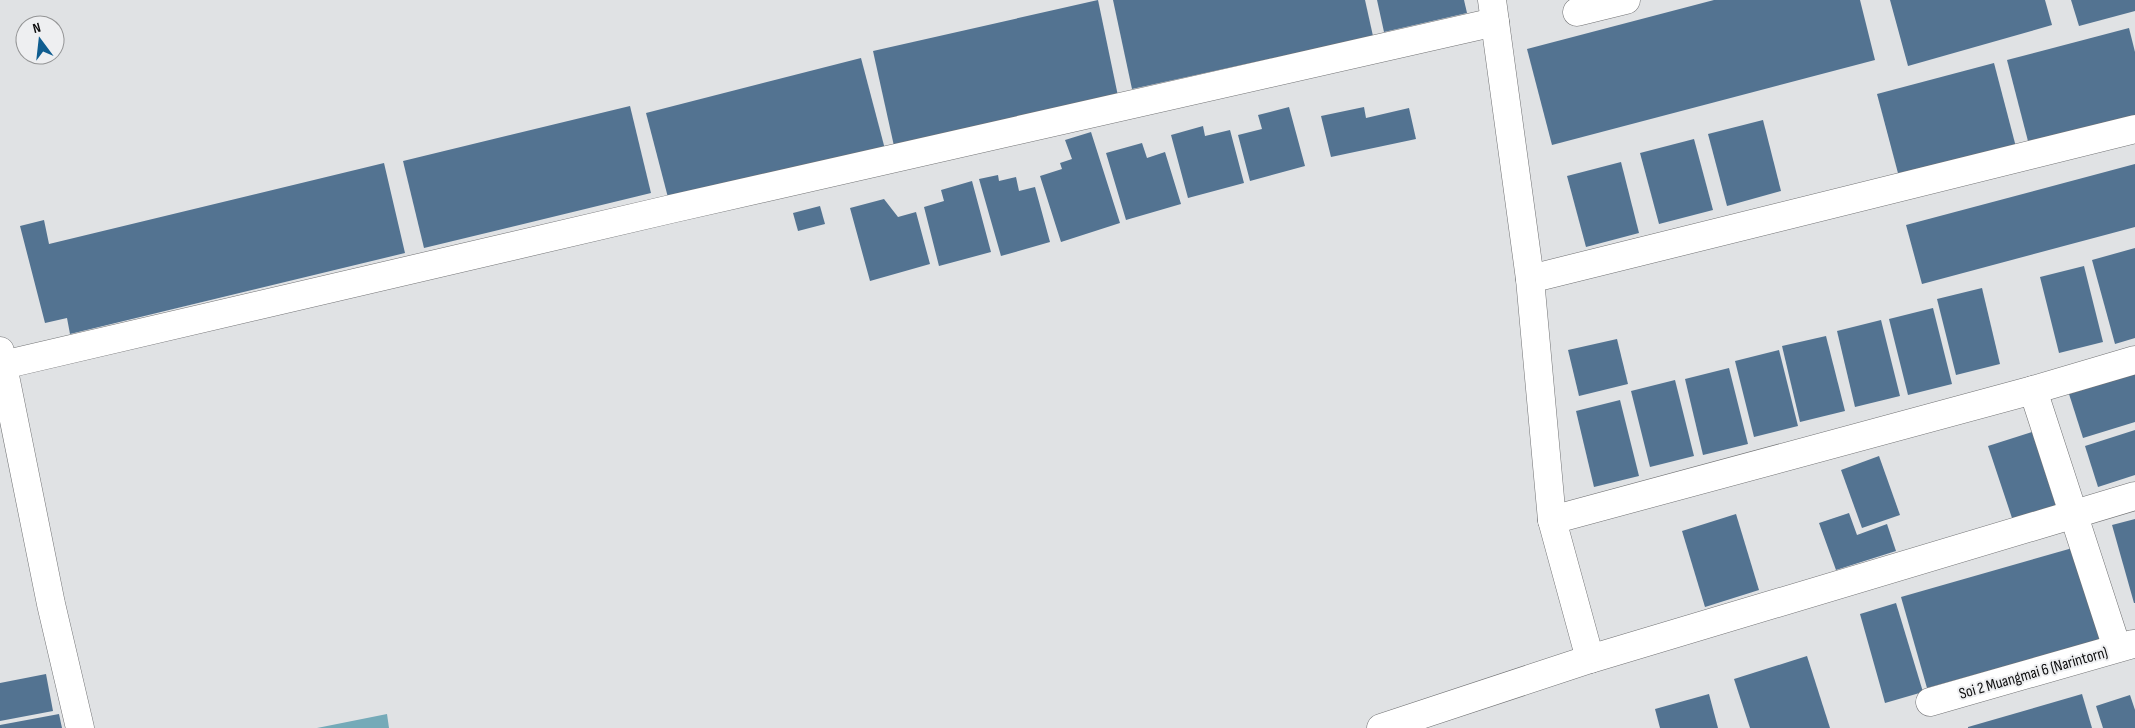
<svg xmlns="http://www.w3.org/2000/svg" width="2135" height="728" font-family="'Sofia Sans Condensed',sans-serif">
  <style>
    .water { fill: #75aab8 }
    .building { fill: #537391 }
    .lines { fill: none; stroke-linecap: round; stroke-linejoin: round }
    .street-casing { stroke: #717274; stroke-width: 29 }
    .street { stroke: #fff; stroke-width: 28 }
    .labels { text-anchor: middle; stroke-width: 4; stroke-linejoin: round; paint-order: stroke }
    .street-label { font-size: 16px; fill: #0d0d0e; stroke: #eeeff1 }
  </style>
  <rect width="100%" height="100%" fill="#e0e2e4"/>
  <path class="water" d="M387,714L389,728H317Z"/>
  <g class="building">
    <path d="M1098,0L1118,96L894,146L873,51Z"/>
    <path d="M1113,0H1365L1373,36L1132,89Z"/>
    <path d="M1377,0H1464L1467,13L1384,32Z"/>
    <path d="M1714,0H1860L1875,60L1552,145L1527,49Z"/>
    <path d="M1890,0H2045L2052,25L1908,66Z"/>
    <path d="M2071,0H2135V11L2079,26Z"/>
    <path d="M2129,28L2135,52V117L2029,145L2007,60Z"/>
    <path d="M861,58L886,153L671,209L646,113Z"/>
    <path d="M1994,63L2016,147L1899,177L1877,94Z"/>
    <path d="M630,106L651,193L424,248L403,161Z"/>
    <path d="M1289,107L1305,166L1250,181L1238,135L1262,129L1258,115Z"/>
    <path d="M1364,107L1366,118L1409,108L1416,139L1331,157L1321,116Z"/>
    <path d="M1763,120L1781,191L1727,206L1708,134Z"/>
    <path d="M1203,126L1205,136L1230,130L1244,183L1188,198L1171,135Z"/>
    <path d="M1091,132L1120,223L1061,242L1040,176L1062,169L1060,163L1072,159L1065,140Z"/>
    <path d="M1694,139L1713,210L1659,224L1640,153Z"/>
    <path d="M1142,143L1147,158L1165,152L1181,204L1126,220L1106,153Z"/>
    <path d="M1621,162L1639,233L1586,247L1567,176Z"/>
    <path d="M384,163L405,253L70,334L67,318L45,323L20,226L44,220L49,244Z"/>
    <path d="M2135,164V227L1922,284L1906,225Z"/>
    <path d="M998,175L999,181L1016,177L1019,191L1035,187L1050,242L1001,256L979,179Z"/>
    <path d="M972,181L991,252L939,266L924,207L944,201L941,190Z"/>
    <path d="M884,199L898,217L916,212L930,264L870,281L850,208Z"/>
    <path d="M820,206L825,224L798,231L793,213Z"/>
    <path d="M2135,248V338L2115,344L2092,260Z"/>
    <path d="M2084,266L2103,342L2059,353L2040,277Z"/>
    <path d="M1982,288L2000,364L1956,375L1937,299Z"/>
    <path d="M1933,308L1952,384L1908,395L1889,319Z"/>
    <path d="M1881,320L1900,396L1855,407L1837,331Z"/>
    <path d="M1826,336L1845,411L1800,422L1782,346Z"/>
    <path d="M1617,339L1628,384L1579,396L1568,350Z"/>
    <path d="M1779,350L1798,426L1754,437L1735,361Z"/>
    <path d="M1729,368L1748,444L1703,455L1685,379Z"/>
    <path d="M2135,374V422L2083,438L2069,394Z"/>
    <path d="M1675,380L1694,456L1650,467L1631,391Z"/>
    <path d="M1620,400L1639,476L1594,487L1576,411Z"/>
    <path d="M2135,430V475L2098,487L2085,446Z"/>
    <path d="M2032,432L2056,506L2013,521L1988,446Z"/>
    <path d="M1879,456L1900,515L1862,528L1841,470Z"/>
    <path d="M1849,513L1857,535L1887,524L1896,551L1836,570L1819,523Z"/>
    <path d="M1736,514L1759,590L1705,607L1682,531Z"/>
    <path d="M2135,519V603H2134L2112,525Z"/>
    <path d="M2076,547L2102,639L1927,688L1901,597Z"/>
    <path d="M1896,603L1923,692L1885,703L1860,614Z"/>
    <path d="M1807,656L1830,728H1750L1734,679Z"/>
    <path d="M46,674L53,711L0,721V683Z"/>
    <path d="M1709,694L1718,728H1660L1655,709Z"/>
    <path d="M2082,694L2092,728H1968V727Z"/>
    <path d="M2130,695L2135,710V728H2103L2096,706Z"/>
    <path d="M59,714L62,728H0V725Z"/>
  </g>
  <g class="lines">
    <defs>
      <g id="street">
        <path d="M1492,0L1530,279L1552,520L1590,659"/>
        <path d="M1577,12L1626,0"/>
        <path d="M1530,279L2135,129"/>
        <path d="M0,351L51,604L80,728"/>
        <path d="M3,365L671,209L1495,22"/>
        <path d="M2033,390L2117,648"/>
        <path d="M1552,520L2033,390L2135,360"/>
        <path d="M1930,702L2133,644"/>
        <path d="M1381,728L1590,659L2135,496"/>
      </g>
    </defs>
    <use href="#street" class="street-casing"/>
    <use href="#street" class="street"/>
  </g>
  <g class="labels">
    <g class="street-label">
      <text transform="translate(2033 672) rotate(-16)" y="6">Soi 2 Muangmai 6 (Narintorn)</text>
    </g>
  </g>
  <g transform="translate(40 40) rotate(345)"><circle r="24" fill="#eeeff1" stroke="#949596"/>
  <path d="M0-4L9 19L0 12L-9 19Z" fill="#0f5d90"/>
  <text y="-8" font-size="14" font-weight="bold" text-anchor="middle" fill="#0d0d0e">N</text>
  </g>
</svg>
